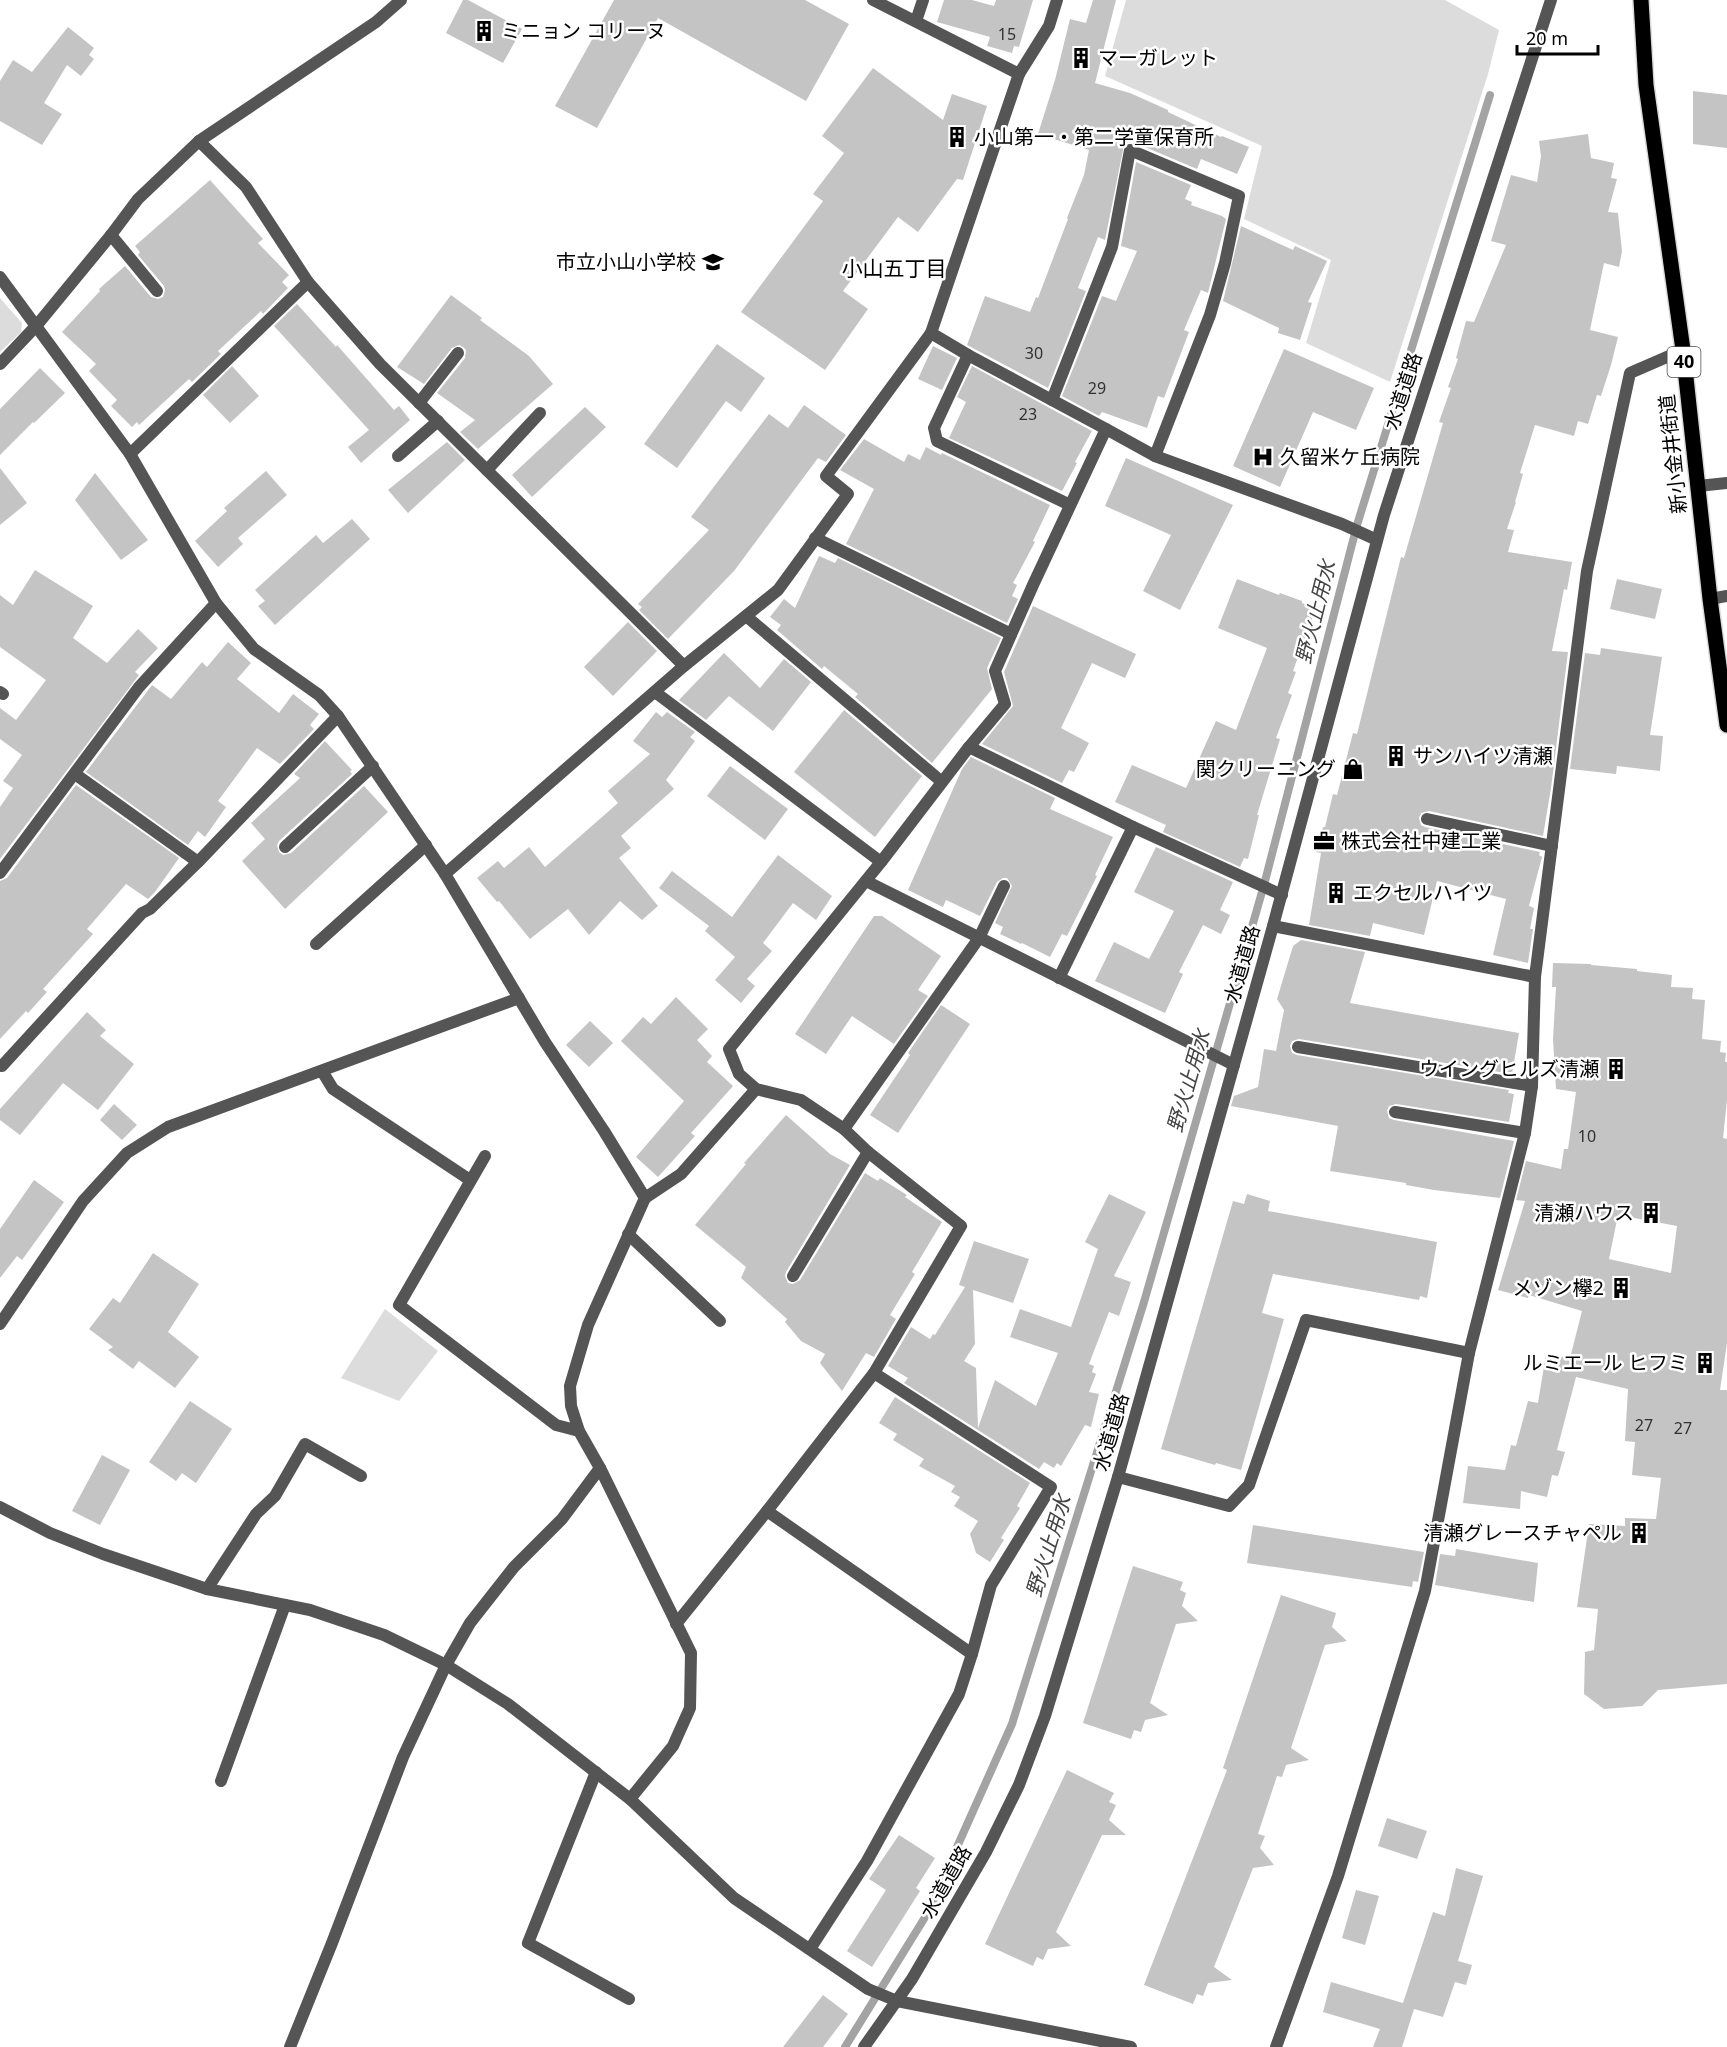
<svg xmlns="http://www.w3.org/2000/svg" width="1727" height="2047" font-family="'Noto Sans','Noto Sans JP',sans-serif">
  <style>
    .green { fill: #dcdcdc }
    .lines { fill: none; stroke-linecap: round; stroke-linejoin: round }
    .stream { stroke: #a3a3a3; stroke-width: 8 }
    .building { fill: #c4c4c4; fill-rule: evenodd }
    .primary-casing { stroke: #dbdbdb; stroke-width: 18 }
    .minor { stroke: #555; stroke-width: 12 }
    .tertiary { stroke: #555; stroke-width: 12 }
    .primary { stroke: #000; stroke-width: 15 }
    .labels { text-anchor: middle; stroke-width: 5; stroke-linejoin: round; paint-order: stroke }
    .number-label { font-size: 16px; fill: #313131 }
    .shield { fill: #fff; stroke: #4c4c4c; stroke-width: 1.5 }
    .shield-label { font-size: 18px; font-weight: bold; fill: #000 }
    .poi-label { font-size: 20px; fill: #000; stroke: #fff; text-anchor: start }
    .street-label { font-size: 20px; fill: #000; stroke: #fff }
    .neighbourhood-label { font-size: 21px; fill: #000; stroke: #fff }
    .water-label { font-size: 21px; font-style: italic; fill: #444; stroke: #fff }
  </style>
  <rect width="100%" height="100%" fill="#fff"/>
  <g class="green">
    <path d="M1126,0H1445L1499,30L1488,74L1390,382L1306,343L1331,260L1244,219L1262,146L1105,76Z"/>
    <path d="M0,298L22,323L21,332L0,352Z"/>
    <path d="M385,1309L438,1351L399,1401L341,1378Z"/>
  </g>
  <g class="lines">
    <path class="stream" d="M845,2047L927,1914L1012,1724L1144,1302L1264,885L1357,525L1490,95"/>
  </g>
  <g class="building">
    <path d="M463,0H468L522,29L503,63L446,33Z"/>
    <path d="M614,0H805L849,24L806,101L658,18L597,128L555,106Z"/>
    <path d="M944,0H972L994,6L996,0H1033L1019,47L1014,46L1012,53L987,46L990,37L937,22Z"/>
    <path d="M1093,0H1116L1095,83L1130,93L1168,110V112L1221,137L1222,136L1249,147L1237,174L1201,159L1197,169L1133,142H1128L1124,145L1105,240L1098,237L1078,288L1086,291L1048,388L967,345L985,296L1030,312L1036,297L1038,298L1068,219L1067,218L1084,175L1089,150L1038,134L1055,80L1070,19L1086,23Z"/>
    <path d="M68,27L94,48L89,55L94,59L81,76L67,65L44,103L62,114L42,145L0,121V81L13,60L32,72Z"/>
    <path d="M873,68L943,120L952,94L987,106L963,180L957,179L918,232L898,217L843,291L868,309L825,370L741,312L823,201L813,194L844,153L822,136Z"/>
    <path d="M1693,91L1727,95V148L1693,144Z"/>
    <path d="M1588,134L1591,158L1614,163L1611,178L1617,179L1608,212L1618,213L1622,251L1619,267L1604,263L1590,330L1618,337L1611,365L1601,396L1597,395L1588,424L1578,421L1574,436L1535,425L1520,473L1523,474L1515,502H1516L1507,529L1514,530L1508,552L1572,562L1567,590L1564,589L1552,651L1568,652L1551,788L1543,836L1429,811L1421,813L1419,818L1421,825L1425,827L1540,852L1539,855L1542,857L1529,906L1534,908L1530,929H1533L1528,963L1493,955L1506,899L1437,881L1424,935L1373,923L1370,936L1309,925L1321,853L1316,852L1323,827H1325L1333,794L1337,795L1353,733L1357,734L1401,557L1404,558L1443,423L1439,422L1451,388L1448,387L1458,359L1456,358L1466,321L1474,322L1506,245L1491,241L1511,175L1537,182L1541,156L1539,141Z"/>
    <path d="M1136,162L1191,185L1185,199L1192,202L1191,205L1222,216L1226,219L1208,293L1201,290L1184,330L1189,332L1164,398L1158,396L1147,428L1102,412L1099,416L1062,396L1102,296L1116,301L1137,251L1121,246Z"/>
    <path d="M210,180L263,239L258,243L289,275L282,282L288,288L263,314L261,311L218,351L221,354L192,382L189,379L139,425L137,422L132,427L111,406L117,400L89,371L96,364L62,332L100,291L99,289L125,266L151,297L158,299L163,297L165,290L164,286L138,255L140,252L135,246Z"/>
    <path d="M1241,226L1293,250L1295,246L1327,261L1308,302L1312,303L1300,340L1278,333L1279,328L1223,301Z"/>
    <path d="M451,295L482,318L480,320L529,356L553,384L478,449L460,432L475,420L437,393L465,358L466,350L463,347L459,345L452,348L424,384L397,367Z"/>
    <path d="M297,304L336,347L337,345L394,410L399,406L410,420L361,463L348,447L369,430L274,326Z"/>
    <path d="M717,344L765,378L741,412L726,401L677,468L644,444Z"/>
    <path d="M933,346L957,358L942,390L918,379Z"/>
    <path d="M1284,349L1374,388L1356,430L1313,412L1280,487L1233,466Z"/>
    <path d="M232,366L259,396L230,423L203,395Z"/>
    <path d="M972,366L1092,431L1075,462L1077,463L1062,491L949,438L966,402L957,397Z"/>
    <path d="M40,368L65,393L34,423L33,422L0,455V409Z"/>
    <path d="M804,405L846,435L826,462L818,458L734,571L668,639L639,610L642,607L638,604L709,530L691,517L769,414L788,428Z"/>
    <path d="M585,407L606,427L532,497L512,475Z"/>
    <path d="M864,439L904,462L908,454L920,460L926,447L941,455L942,453L1050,505L1033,541L1035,542L1013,583L1017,585L1012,596L1018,599L1007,623L846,544L874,489L840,470Z"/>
    <path d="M447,442L465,460L408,513L388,490Z"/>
    <path d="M1126,458L1233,505L1180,610L1143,591L1171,535L1105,506Z"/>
    <path d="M0,468L27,503L0,525Z"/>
    <path d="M266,471L287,495L238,538L243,544L218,567L195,541L227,511L224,508Z"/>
    <path d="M95,473L148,540L121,560L75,500Z"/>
    <path d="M352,519L370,539L275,625L258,606L265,601L255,590L316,535L323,543Z"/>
    <path d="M819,556L835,563L838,558L1001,638L987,668L992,689L932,763L855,697L858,694L824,666L822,669L777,630L781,625L770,617L784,599L795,608Z"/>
    <path d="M35,570L93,606L73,638L107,663L138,629L158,648L135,672L139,675L0,859V807L13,788L3,781L22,755L0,739V708L16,720L46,680L0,647V595L13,605Z"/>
    <path d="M1237,579L1279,595L1280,593L1302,601V603L1316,608L1293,671L1296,672L1288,693L1292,695L1276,738L1280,739L1257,815H1259L1248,859L1244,858L1240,867L1163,832L1166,825L1115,802L1132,765L1186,788L1216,721L1236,730L1267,648L1218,628Z"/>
    <path d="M1617,579L1662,589L1655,619L1610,609Z"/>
    <path d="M1033,606L1136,654L1125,678L1092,663L1061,728L1089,743L1074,772L1069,770L1062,783L982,744L1013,706L1004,672Z"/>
    <path d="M628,622L657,651L613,696L584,667Z"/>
    <path d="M228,642L251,663L237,679L279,713L293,694L319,714L310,725L314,729L280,764L257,748L218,801L226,807L205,837L198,831L188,845L86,772L152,685L171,699L202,662L207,667Z"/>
    <path d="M1601,648L1662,657L1650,735L1663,736L1660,771L1617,766L1616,774L1570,769L1585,653L1600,655Z"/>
    <path d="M724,653L760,688L784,659L811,682L773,731L729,696L706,720L679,700Z"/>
    <path d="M844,710L922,776L875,837L794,772Z"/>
    <path d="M656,712L662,717L667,712L695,732L690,737L695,741L666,780L674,789L621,836L631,848L619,858L658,906L642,920L620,901L589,935L568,909L530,939L499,901L497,902L477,878L498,861L504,868L529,847L545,867L618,803L608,791L650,754L633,741Z"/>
    <path d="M325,741L352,770L350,771L352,774L279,841L277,845L279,852L283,855L291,853L364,786L388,812L285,909L242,861L265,839L251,823L300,778L294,774Z"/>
    <path d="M971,757L1055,798L1050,809L1113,837L1095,875L1097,876L1067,936L1062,934L1050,957L1022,943L1021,944L1000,934L1003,927L995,923L1012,886L1007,878H1003L997,882L980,916L946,900L943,907L908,890L962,769Z"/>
    <path d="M730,766L788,809L765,840L707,796Z"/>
    <path d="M76,785L179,858L155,892L148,899L126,884L87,929L93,934L43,989L47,992L28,1013L26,1011L0,1039V881L7,878Z"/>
    <path d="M1156,847L1233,882L1220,910L1230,915L1221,934L1203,925L1179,972L1183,974L1165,1013L1095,981L1114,942L1149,959L1174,911L1134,892Z"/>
    <path d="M778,855L832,896L816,920L793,903L763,943L772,951L747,979L755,986L741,1003L715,980L735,957L705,931L709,926L659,888L672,871L732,917Z"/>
    <path d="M874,916H882L941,956L918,990L928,996L894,1044L852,1016L826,1054L795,1034Z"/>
    <path d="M1301,940L1365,952L1350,1003L1519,1033L1512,1074L1299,1039L1292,1041L1290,1046L1292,1053L1297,1055L1509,1090L1508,1093L1514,1094L1509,1122L1396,1104L1389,1106L1387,1111L1389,1118L1394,1120L1514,1141L1500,1198L1434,1190L1406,1185V1183L1330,1171L1338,1126L1231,1106L1234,1096L1258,1087L1264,1049L1276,1051L1284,1010L1277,999L1293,946Z"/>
    <path d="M1553,963L1591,964V965L1637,969V971L1672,975L1671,987L1693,988L1692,999L1705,1000L1702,1039L1721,1041L1720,1052L1726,1053L1725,1062H1727V1100L1723,1138L1727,1139V1343L1720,1390H1727V1684L1658,1690L1642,1706L1604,1709L1584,1694L1585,1652L1594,1650L1598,1609L1577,1607L1589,1524L1625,1526V1518L1656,1519L1661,1478L1632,1475L1635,1442L1625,1441L1628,1389L1576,1377L1557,1450L1565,1452L1558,1476L1552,1475L1547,1497L1521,1491L1520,1509L1463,1503L1468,1466L1505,1470L1511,1445L1516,1446L1528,1401L1538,1403L1546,1354L1570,1358L1582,1311L1529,1295L1528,1298L1498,1290L1525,1201L1516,1200L1526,1161L1561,1169L1564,1149H1568L1576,1092L1556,1089L1553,1039L1556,987H1552ZM1618,1215L1677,1226L1671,1273L1609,1259Z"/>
    <path d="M676,997L708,1029L697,1040L712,1056L707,1062L733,1086L691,1133L695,1136L658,1177L636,1157L684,1101L621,1041L643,1017L651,1024Z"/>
    <path d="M941,1005L970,1024L898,1133L870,1115L910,1055L908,1053Z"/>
    <path d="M87,1012L106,1030L100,1036L134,1064L98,1110L63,1083L20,1135L0,1120V1109Z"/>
    <path d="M590,1021L613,1043L589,1067L566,1045Z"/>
    <path d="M114,1104L137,1125L122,1140L100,1120Z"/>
    <path d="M786,1115L830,1154L850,1165L786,1272L785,1276L788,1283L793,1284L800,1280L865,1173L878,1181L880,1178L907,1195L905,1197L942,1222L912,1272L915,1274L890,1315L896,1319L874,1357L866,1353L842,1391L820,1363L825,1354L801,1341L785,1322L787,1319L741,1278L746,1267L695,1225L746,1164L744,1163Z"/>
    <path d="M34,1180L64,1202L22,1260L17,1256L0,1278V1229Z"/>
    <path d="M1109,1194L1146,1212L1114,1276L1131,1282L1119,1316L1109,1312L1089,1364L1094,1366L1092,1372L1096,1374L1089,1392L1099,1394L1091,1427L1085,1425L1061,1466L1057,1463L1054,1468L1044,1462L1039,1469L904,1383L908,1378L888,1366L911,1327L930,1339L933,1334L935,1335L965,1287L959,1285L974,1241L1029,1259L1013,1303L973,1290L975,1344L964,1361L976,1368L978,1428L995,1380L1036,1406L1058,1353L1010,1337L1020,1309L1071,1327L1098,1249L1085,1242Z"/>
    <path d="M1247,1194L1270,1201L1268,1211L1437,1242L1427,1298L1420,1296L1419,1300L1273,1274L1262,1313L1284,1319L1241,1470L1216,1463L1215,1465L1161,1449L1233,1201L1244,1204Z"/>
    <path d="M153,1253L199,1284L168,1332L199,1357L175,1388L139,1361L133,1369L108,1350L113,1347L89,1329L113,1298L120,1303Z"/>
    <path d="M895,1397L1030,1483L1017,1506L1020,1508L1001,1538L1004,1540L990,1562L976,1553L970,1534L978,1521L954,1506L960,1497L951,1492L955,1486L919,1466L924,1459L893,1440L897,1434L879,1423Z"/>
    <path d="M190,1401L232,1429L196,1483L182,1473L176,1481L149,1462Z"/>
    <path d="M102,1455L130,1470L100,1525L72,1511Z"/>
    <path d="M1253,1525L1424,1552L1418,1582L1413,1581L1412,1587L1247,1563Z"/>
    <path d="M1456,1549L1538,1563L1534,1602L1435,1585L1440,1554L1455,1556Z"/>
    <path d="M1133,1566L1183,1582L1180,1590L1186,1593L1182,1606L1198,1621L1176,1624L1150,1703L1168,1715L1145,1720L1141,1732L1134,1730L1131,1739L1083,1723Z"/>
    <path d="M1281,1595L1336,1613L1332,1627L1347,1641L1325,1645L1291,1748L1309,1760L1286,1765L1282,1777L1277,1776L1258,1834L1265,1836L1260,1848L1274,1865L1253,1868L1214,1967L1232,1980L1208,1983L1203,1996L1197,1994L1193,2004L1144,1985L1227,1770L1223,1768Z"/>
    <path d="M1067,1770L1114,1793L1109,1802L1116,1805L1109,1820L1126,1835H1102L1056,1932L1071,1946L1048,1949L1043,1960L1037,1957L1033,1966L985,1944Z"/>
    <path d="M1387,1818L1427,1831L1417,1859L1378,1846Z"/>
    <path d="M899,1835L935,1858L916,1888L920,1891L872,1967L847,1951L886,1890L869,1879Z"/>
    <path d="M1456,1868L1483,1876L1458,1961L1472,1965L1466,1985L1455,1982L1443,2017L1414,2009L1402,2047H1373L1380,2029L1323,2012L1331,1982L1403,2003L1433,1912L1445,1916Z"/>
    <path d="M1356,1890L1379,1896L1365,1945L1342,1938Z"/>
    <path d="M823,1995L848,2014L823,2047H783Z"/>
  </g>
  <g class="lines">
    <defs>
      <path id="primary" d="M1641,0L1646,85L1683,350L1710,599L1727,725"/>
    </defs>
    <use href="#primary" class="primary-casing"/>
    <g class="minor">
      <path d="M873,0L1019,74"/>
      <path d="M916,21L923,0"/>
      <path d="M199,141L246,187L308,282L380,364L684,666"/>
      <path d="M111,235L157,291"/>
      <path d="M0,277L130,454L216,603L254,649L319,695L338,716L445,874L545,1042L604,1131L645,1198L588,1325L570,1386L571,1406L579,1431L600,1468L691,1653L690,1708L673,1746L630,1799"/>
      <path d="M968,355L934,428L937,441L1070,505"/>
      <path d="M0,364L37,325L111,235L138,199L199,141L376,22L401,0"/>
      <path d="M1052,400L1112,247L1130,150L1239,196L1225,263L1210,315L1155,456"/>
      <path d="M419,403L458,353"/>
      <path d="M1106,429L1155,456L1342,524L1377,540"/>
      <path d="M130,454L308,282"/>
      <path d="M398,456L438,421"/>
      <path d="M487,470L540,413"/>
      <path d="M1698,486L1727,483"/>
      <path d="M815,538L1011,634"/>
      <path d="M1710,599L1727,596"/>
      <path d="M746,616L942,782"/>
      <path d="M0,692L3,694"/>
      <path d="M655,692L881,862"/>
      <path d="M969,747L1133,827L1282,895"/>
      <path d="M75,774L198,862"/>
      <path d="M1427,819L1552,846"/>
      <path d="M285,847L373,766"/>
      <path d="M0,873L139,687L216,603"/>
      <path d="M445,874L684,666L778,590L848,494L826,476L931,333"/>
      <path d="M866,881L1234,1065"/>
      <path d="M1273,926L1535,977"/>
      <path d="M316,944L426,845"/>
      <path d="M1059,978L1133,827"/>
      <path d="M1298,1047L1532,1086"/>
      <path d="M2,1066L142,913L150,909L198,862L338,716"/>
      <path d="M322,1071L333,1089L470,1180"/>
      <path d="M1395,1112L1525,1133"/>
      <path d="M844,1129L979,938L1004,886"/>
      <path d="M485,1156L399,1305L556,1425L579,1431"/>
      <path d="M645,1198L681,1174L756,1089"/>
      <path d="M628,1234L720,1321"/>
      <path d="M793,1276L868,1152"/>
      <path d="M0,1324L83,1201L127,1153L168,1127L519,998"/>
      <path d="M874,1373L1051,1487L991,1585L972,1654"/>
      <path d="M1118,1477L1229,1506L1249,1485L1306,1320L1469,1353"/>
      <path d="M0,1507L50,1533L103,1554L207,1589L310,1610L384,1635L446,1665L508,1704L630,1799L734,1898L868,1989L897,2001"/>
      <path d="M767,1511L972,1654L959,1694L867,1861L810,1949"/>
      <path d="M207,1589L256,1514L275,1496L305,1444L361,1476"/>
      <path d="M676,1624L767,1511L874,1373L961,1226L868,1152L844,1129L801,1100L756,1089L739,1074L729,1049L881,862L969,747L1005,704L995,671L1033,585L1106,429L968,355L931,333L1019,74L1049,26L1057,0"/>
      <path d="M596,1772L528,1943L629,1999"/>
      <path d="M221,1781L285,1605"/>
      <path d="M290,2047L332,1943L403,1757L446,1665L470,1623L514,1567L562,1519L600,1468"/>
      <path d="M1276,2047L1338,1876L1425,1591L1469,1353L1525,1133L1532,1086L1535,977L1587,571L1630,373L1683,350"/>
    </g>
    <g class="tertiary">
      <path d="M897,2001L1131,2047"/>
      <path d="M864,2047L912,1979L986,1852L1019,1785L1045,1716L1118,1477L1273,926L1384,515L1551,0"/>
    </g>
    <use href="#primary" class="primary"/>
  </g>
  <defs>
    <symbol id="building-bare" viewBox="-9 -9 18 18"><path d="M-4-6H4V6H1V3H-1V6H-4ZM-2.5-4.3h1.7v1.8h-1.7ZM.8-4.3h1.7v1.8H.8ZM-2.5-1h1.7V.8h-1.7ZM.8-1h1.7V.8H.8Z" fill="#000" stroke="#fff" stroke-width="2.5" paint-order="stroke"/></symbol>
    <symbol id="school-bare" viewBox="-9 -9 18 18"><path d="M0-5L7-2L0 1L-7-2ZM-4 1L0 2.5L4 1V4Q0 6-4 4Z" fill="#000" stroke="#fff" stroke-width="2.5" paint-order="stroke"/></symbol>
    <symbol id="hospital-bare" viewBox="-9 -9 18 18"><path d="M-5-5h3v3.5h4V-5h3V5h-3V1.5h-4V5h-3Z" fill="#000" stroke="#fff" stroke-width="2.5" paint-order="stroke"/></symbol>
    <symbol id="shop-bare" viewBox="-9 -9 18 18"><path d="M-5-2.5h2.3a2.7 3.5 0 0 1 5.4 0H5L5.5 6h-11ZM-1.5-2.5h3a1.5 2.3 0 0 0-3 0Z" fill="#000" stroke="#fff" stroke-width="2.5" paint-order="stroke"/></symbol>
    <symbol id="office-bare" viewBox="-9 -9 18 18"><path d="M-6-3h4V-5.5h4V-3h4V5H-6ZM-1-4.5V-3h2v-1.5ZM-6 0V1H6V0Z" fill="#000" stroke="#fff" stroke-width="2.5" paint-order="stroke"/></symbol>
  </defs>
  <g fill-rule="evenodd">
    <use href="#building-bare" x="469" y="16" width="30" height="30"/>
    <use href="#building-bare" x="1066" y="43" width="30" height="30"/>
    <use href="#building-bare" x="942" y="122" width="30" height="30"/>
    <use href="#school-bare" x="698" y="247" width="30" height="30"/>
    <use href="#hospital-bare" x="1248" y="442" width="30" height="30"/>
    <use href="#building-bare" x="1381" y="741" width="30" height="30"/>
    <use href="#shop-bare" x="1338" y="754" width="30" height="30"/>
    <use href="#office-bare" x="1309" y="826" width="30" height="30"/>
    <use href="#building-bare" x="1321" y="878" width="30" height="30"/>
    <use href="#building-bare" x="1601" y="1054" width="30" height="30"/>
    <use href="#building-bare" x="1636" y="1198" width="30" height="30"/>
    <use href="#building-bare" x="1606" y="1273" width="30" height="30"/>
    <use href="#building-bare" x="1690" y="1348" width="30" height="30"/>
    <use href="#building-bare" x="1624" y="1518" width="30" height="30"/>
  </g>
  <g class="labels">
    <g class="number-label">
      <text x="1007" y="40">15</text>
      <text x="1034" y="359">30</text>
      <text x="1097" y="394">29</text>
      <text x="1028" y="420">23</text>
      <text x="1587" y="1142">10</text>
      <text x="1644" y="1431">27</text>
      <text x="1683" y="1434">27</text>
    </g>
    <rect class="shield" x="1667.5" y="347" width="33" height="30" rx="4.5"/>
    <g class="shield-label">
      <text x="1684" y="368">40</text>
    </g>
    <g class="poi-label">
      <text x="501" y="38">ミニョン コリーヌ</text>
      <text x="1098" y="65">マーガレット</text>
      <text x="974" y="144">小山第一・第二学童保育所</text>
      <text x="696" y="269" text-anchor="end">市立小山小学校</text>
      <text x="1280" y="464">久留米ケ丘病院</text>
      <text x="1413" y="763">サンハイツ清瀬</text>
      <text x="1336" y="776" text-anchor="end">関クリーニング</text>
      <text x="1341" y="848">株式会社中建工業</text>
      <text x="1353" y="900">エクセルハイツ</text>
      <text x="1599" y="1076" text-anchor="end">ウイングヒルズ清瀬</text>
      <text x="1634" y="1220" text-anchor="end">清瀬ハウス</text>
      <text x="1604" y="1295" text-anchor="end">メゾン欅2</text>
      <text x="1688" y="1370" text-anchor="end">ルミエール ヒフミ</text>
      <text x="1622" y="1540" text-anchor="end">清瀬グレースチャペル</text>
    </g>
    <g class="street-label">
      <text transform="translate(1403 391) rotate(-72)" y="7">水道道路</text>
      <text transform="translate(1673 454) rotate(-96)" y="7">新小金井街道</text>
      <text transform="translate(1242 964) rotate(-74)" y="7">水道道路</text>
      <text transform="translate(1111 1432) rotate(-74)" y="7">水道道路</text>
      <text transform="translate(946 1882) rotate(-60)" y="7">水道道路</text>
    </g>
    <g class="neighbourhood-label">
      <text x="894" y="276">小山五丁目</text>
    </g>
    <g class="water-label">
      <text transform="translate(1316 612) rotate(-76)" y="7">野火止用水</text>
      <text transform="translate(1189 1081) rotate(-74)" y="7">野火止用水</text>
      <text transform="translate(1049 1546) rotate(-73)" y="7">野火止用水</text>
    </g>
  </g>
  <path d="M1517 45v9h81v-9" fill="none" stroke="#000000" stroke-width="3"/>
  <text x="1526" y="45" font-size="18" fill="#000000" stroke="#ffffff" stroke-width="4.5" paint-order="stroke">20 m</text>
</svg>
